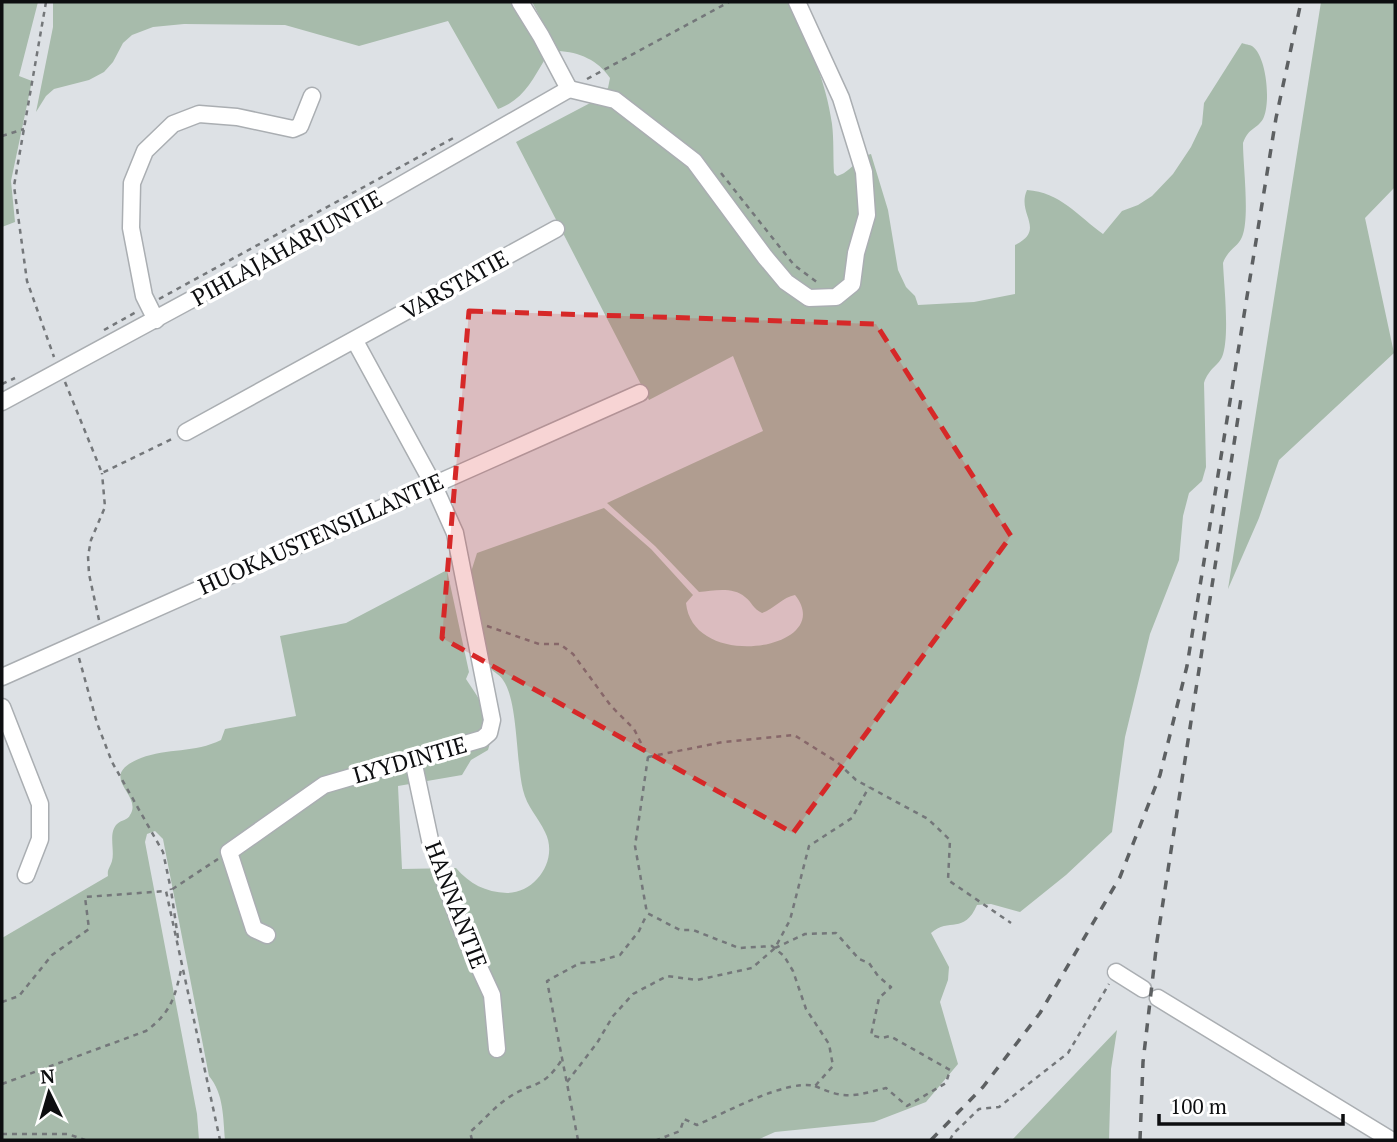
<svg xmlns="http://www.w3.org/2000/svg" width="1397" height="1142" font-family="'PT Serif',serif">
  <style>
    .green { fill: #a7bbab }
    .lines { fill: none; stroke-linecap: round; stroke-linejoin: round }
    .minor-casing { stroke: #aaaeb2; stroke-width: 19 }
    .path { stroke: #74777a; stroke-width: 2.5; stroke-dasharray: 5 5; stroke-linecap: butt }
    .minor { stroke: #fff; stroke-width: 16 }
    .rail { stroke: #5d6062; stroke-width: 3.5; stroke-dasharray: 9 9; stroke-linecap: butt }
    .marked { fill: #d62828; fill-opacity: 0.2; stroke: #d62828; stroke-width: 5; stroke-dasharray: 14 9; stroke-linejoin: round }
    .labels { text-anchor: middle; stroke-width: 7; stroke-linejoin: round; paint-order: stroke }
    .street-label { font-size: 23px; fill: #0d0e10; stroke: #fff }
  </style>
  <rect width="100%" height="100%" fill="#dde1e5"/>
  <g class="green">
    <path d="M2,2H38L19,76L32,81L11,181L15,222L2,227Z"/>
    <path d="M53,2H510L545,59C532,81 523,100 498,109L448,21L359,46L285,25L184,24L153,27L132,35L123,43L113,62L104,72L89,80L54,89L46,96L36,112L53,27Z"/>
    <path d="M532,2H790C808,41 826,81 832,124C834,140 833,157 834,173L837,176C850,173 857,158 871,154L888,210L898,270L906,287L915,296L918,305L974,302L1015,294V245C1047,229 1016,214 1027,190C1060,192 1078,216 1103,234L1122,211L1138,205L1152,196L1173,174L1191,147L1202,124L1204,103L1242,43C1244,44 1251,45 1252,46C1267,56 1271,104 1263,119C1256,130 1249,127 1243,143C1243,166 1250,218 1242,237C1238,247 1228,249 1223,263C1224,286 1230,338 1222,357C1218,366 1209,368 1204,383L1206,467L1202,481L1189,493L1183,516L1179,560L1150,634L1125,737L1112,832L1066,875L1020,912L991,904L977,905C964,935 949,917 931,933L949,967L948,980L940,1002L958,1064L926,1102L874,1122L775,1132L757,1140H225C223,1118 224,1094 209,1076L163,839L155,831L147,834L145,842L197,1114L199,1140H2V938L108,876C107,869 110,868 112,861C115,850 108,833 117,824C121,820 128,820 130,815C144,794 94,777 141,758C167,748 195,753 221,740L225,729L296,716L280,636L346,623L447,570L469,672L466,679C480,700 497,723 488,750L471,760L462,775L398,786L402,869L456,868C470,884 485,892 507,893C536,893 559,859 545,832C538,817 527,807 523,790C516,762 518,700 503,680C501,676 494,672 491,669L471,572L477,553L604,508L651,549L693,595L686,603C693,673 838,649 795,595C783,597 774,609 762,613C753,609 752,602 745,597C732,586 713,591 699,592L655,546L607,503L763,431L733,356L649,400L516,142L594,101L608,88L610,78C598,60 579,52 558,51Z"/>
    <path d="M1321,2H1395V187L1365,218L1394,353L1279,460L1259,518L1228,589Z"/>
    <path d="M1117,1030L1111,1069L1109,1140H1012Z"/>
  </g>
  <g class="lines">
    <defs>
      <g id="minor">
        <path d="M520,2L541,36L569,89"/>
        <path d="M569,89L615,100L694,161L765,257L786,282L809,298L836,297L852,284L856,253L867,215L864,172L841,98L797,2"/>
        <path d="M156,320L144,296L131,228L132,183L145,151L173,124L199,114L237,117L293,129L300,126L312,96"/>
        <path d="M2,402L366,205L569,89"/>
        <path d="M186,432L556,229"/>
        <path d="M2,677L640,393"/>
        <path d="M2,707L40,804V839L26,875"/>
        <path d="M413,760L430,840L462,930L492,995L497,1049"/>
        <path d="M267,935L254,929L229,852L324,785L482,739L489,733L492,720L455,533L433,484L355,341"/>
        <path d="M1116,972L1143,989"/>
        <path d="M1158,998L1391,1140"/>
      </g>
    </defs>
    <use href="#minor" class="minor-casing"/>
    <g class="path">
      <path d="M46,2L14,186L27,281L54,357"/>
      <path d="M587,79L729,2"/>
      <path d="M2,136L24,129"/>
      <path d="M721,173L794,265L818,283"/>
      <path d="M159,299L457,136"/>
      <path d="M104,330L138,311"/>
      <path d="M65,382L102,473L174,438"/>
      <path d="M2,384L15,378"/>
      <path d="M99,620L89,574L88,556L91,540L105,507L102,473"/>
      <path d="M487,626L539,644H560L573,654L611,706L634,729L648,757L635,846L647,913L680,930H693L739,948L772,946L784,956L793,971L806,1009L829,1044L833,1066L815,1086C786,1079 727,1112 697,1125L684,1119L680,1131L657,1140"/>
      <path d="M79,658L97,723L112,762L163,852L171,890"/>
      <path d="M648,757L723,742L794,735L837,762L856,780L928,819L950,840L948,880L1011,923"/>
      <path d="M178,938L171,890L218,859"/>
      <path d="M775,948L805,934L836,933L859,959L869,963L878,976L891,987L879,998L871,1035L882,1038L890,1036L950,1070L946,1083L907,1106L886,1088C854,1096 846,1100 815,1086"/>
      <path d="M2,1002L19,996L52,955L89,929L85,897L166,891L220,1140"/>
      <path d="M567,1082L597,1043L613,1016L633,994L667,976L697,980L752,968L775,948L790,920L809,846L852,818L869,787"/>
      <path d="M2,1084L146,1031C172,1012 175,996 182,966"/>
      <path d="M2,1134H68L85,1140"/>
      <path d="M472,1140L470,1132C483,1121 494,1107 508,1098C532,1081 541,1091 561,1061"/>
      <path d="M578,1140L547,981L580,963L595,962L620,955L639,931L647,914"/>
      <path d="M950,1140L953,1134L979,1109L999,1107L1068,1053L1109,984"/>
    </g>
    <use href="#minor" class="minor"/>
    <g class="rail">
      <path d="M931,1140L983,1087L1040,1013L1120,877L1160,775L1187,666L1276,118L1301,2"/>
      <path d="M1140,1140L1143,1062L1157,941L1242,392"/>
    </g>
  </g>
  <path class="marked" d="M469,311L876,324L1011,536L793,833L442,638Z"/>
  <g class="labels">
    <g class="street-label">
      <text transform="translate(287 248) rotate(-29)" y="8">PIHLAJAHARJUNTIE</text>
      <text transform="translate(455 285) rotate(-29)" y="8">VARSTATIE</text>
      <text transform="translate(321 534) rotate(-24)" y="8">HUOKAUSTENSILLANTIE</text>
      <text transform="translate(410 760) rotate(-16)" y="8">LYYDINTIE</text>
      <text transform="translate(456 905) rotate(69)" y="8">HANNANTIE</text>
    </g>
  </g>
  <rect width="1397" height="1142" fill="none" stroke="#0d0e10" stroke-width="7"/>
  <g transform="translate(49 1093) rotate(355)" stroke="#ffffff" stroke-width="5" paint-order="stroke">
  <path d="M0-5L12 26L0 18L-12 26Z" fill="#0d0e10"/>
  <text y="-10" font-size="19" font-weight="bold" text-anchor="middle" fill="#0d0e10">N</text>
  </g>
  <path d="M1159 1114v10h184v-10" fill="none" stroke="#0d0e10" stroke-width="3.5"/>
  <text x="1170" y="1114" font-size="21" fill="#0d0e10" stroke="#ffffff" stroke-width="5" paint-order="stroke">100 m</text>
</svg>
